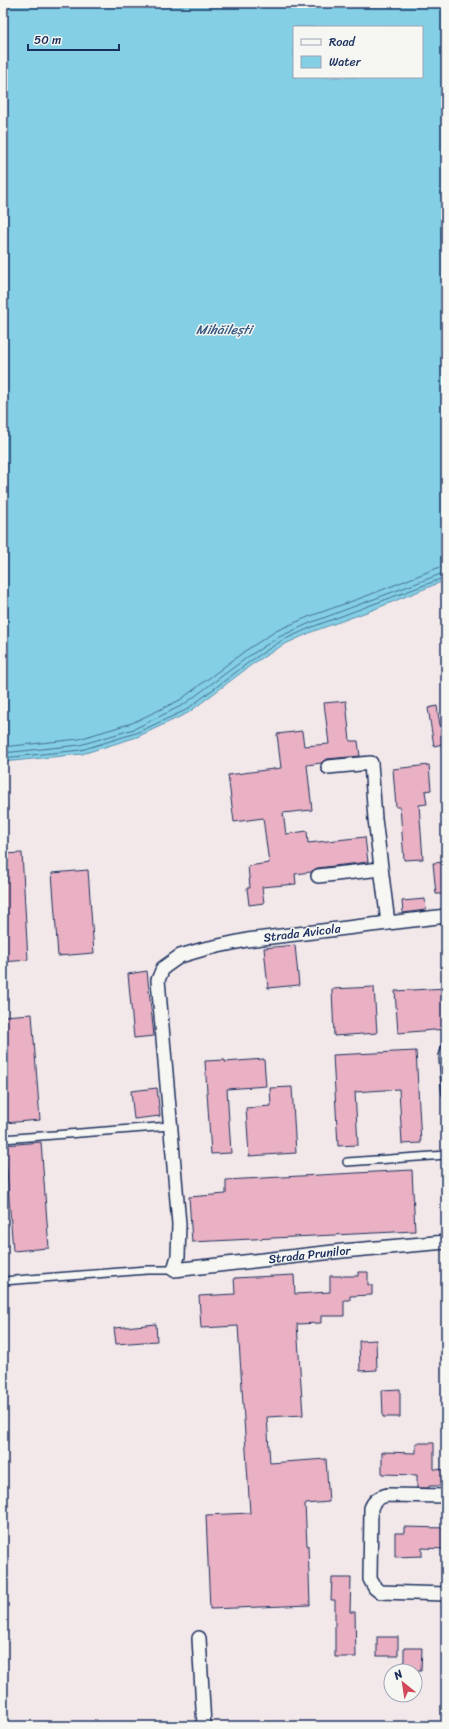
<svg xmlns="http://www.w3.org/2000/svg" width="449" height="1729" font-family="Sriracha,sans-serif">
  <style>
    .water { fill: #84cfe4; stroke: #5a8fae; fill-rule: evenodd }
    .lines { fill: none; stroke-linecap: round; stroke-linejoin: round }
    .shore { stroke: #456f94; stroke-width: 1 }
    .building { fill: #e9b1c3; stroke: #1b2f5e }
    .service-casing { stroke: #1b2f5e; stroke-width: 10 }
    .minor-casing { stroke: #1b2f5e; stroke-width: 16 }
    .service { stroke: #f6f6f2; stroke-width: 7 }
    .minor { stroke: #f6f6f2; stroke-width: 13 }
    .labels { text-anchor: middle; stroke-width: 3; stroke-linejoin: round; paint-order: stroke }
    .street-label { font-size: 12px; fill: #1b2f5e; stroke: #f6f6f2 }
    .water-label { font-size: 13px; font-style: italic; fill: #355780; stroke: #f6f6f2 }
  </style>
  <rect width="100%" height="100%" fill="#f3e8e9"/>
  <filter id="ink" filterUnits="userSpaceOnUse"><feTurbulence type="fractalNoise" baseFrequency=".025" numOctaves="2"/><feDisplacementMap in="SourceGraphic" scale="8" xChannelSelector="R" yChannelSelector="G"/><feConvolveMatrix kernelMatrix="1 2 1 2 8 2 1 2 1" color-interpolation-filters="sRGB"/></filter>
  <g filter="url(#ink)">
    <path class="water" d="M3,3H446V580L375,609L314,631L283,645L254,663L188,713L137,737L82,754L3,762ZM294,27H422V77H294Z"/>
    <g class="lines">
      <g class="shore">
        <path d="M3,747L79,739L132,723L180,700L245,651L276,631L308,617L369,595L440,567L446,566"/>
        <path d="M3,753L80,745L134,729L183,705L249,656L279,637L310,623L446,572"/>
        <path d="M3,758L81,750L136,733L186,710L252,660L281,641L312,627L446,577"/>
      </g>
    </g>
    <g class="building">
      <path d="M346,701L350,741H358L360,756L327,759L321,763L307,765L312,810L283,813L286,834L307,831L308,843L365,837L368,862L317,868L311,872L295,874L296,884L262,887L264,903L249,905L247,888H250L248,866L269,863L263,818L234,822L228,775L281,768L277,734L302,731L304,746L329,744L324,703Z"/>
      <path d="M437,706L443,744L434,746L428,708Z"/>
      <path d="M429,765L431,790L425,791L427,804L419,805L423,859L404,860L400,807H396L393,769Z"/>
      <path d="M22,853L28,960L3,962V854Z"/>
      <path d="M446,862V894H436L433,863Z"/>
      <path d="M88,870L94,953L58,956L52,873Z"/>
      <path d="M425,899L426,910L403,913L402,901Z"/>
      <path d="M295,945L299,985L268,988L264,948Z"/>
      <path d="M147,971L154,1036L134,1038L128,974Z"/>
      <path d="M374,987L377,1033L334,1036L332,989Z"/>
      <path d="M446,988V1029L398,1033L395,991Z"/>
      <path d="M32,1014L40,1120L4,1123L3,1016Z"/>
      <path d="M416,1051L421,1143L402,1144L399,1089L355,1092L358,1145L338,1146L333,1055Z"/>
      <path d="M264,1059L266,1086L227,1089L231,1153L211,1154L205,1061L225,1060V1062Z"/>
      <path d="M292,1087L296,1153L249,1156L246,1108L271,1106L270,1088Z"/>
      <path d="M157,1088L160,1116L134,1119L131,1091Z"/>
      <path d="M41,1142L49,1248L13,1251L5,1145Z"/>
      <path d="M412,1170L415,1231L192,1242L189,1197L226,1194V1180Z"/>
      <path d="M358,1272H368V1285H372V1295L350,1296V1300H344V1316H321V1323L297,1324L303,1415L267,1417L270,1463L326,1459L329,1502L305,1504L307,1545H308L310,1605L210,1609L206,1515L250,1513L238,1326L201,1328L199,1296L235,1294L234,1278L294,1275L295,1294L330,1292V1276H358Z"/>
      <path d="M156,1324L157,1341L116,1344L114,1328Z"/>
      <path d="M376,1340L377,1370L360,1371L359,1341Z"/>
      <path d="M400,1389V1417H383L382,1390Z"/>
      <path d="M416,1443H434V1469L446,1470V1486H429V1488H417V1475L382,1474V1452L416,1453Z"/>
      <path d="M404,1527L446,1528V1549L422,1548V1556L395,1557V1533H404Z"/>
      <path d="M332,1578H351L350,1612H355L356,1657H335V1600H331Z"/>
      <rect x="377" y="1637" width="21" height="19"/>
      <path d="M404,1648H422L421,1671H404Z"/>
    </g>
    <g class="lines">
      <defs>
        <g id="service">
          <path d="M446,1047L443,1056L446,1093"/>
          <path d="M3,1139L170,1126"/>
          <path d="M347,1162L446,1155"/>
          <path d="M3,1281L147,1270H174"/>
        </g>
        <g id="minor">
          <path d="M328,767L371,763L375,819L388,923"/>
          <path d="M318,876L381,869"/>
          <path id="s1" d="M446,916L247,940L204,949L180,956L163,968L158,980L179,1224L178,1256L174,1270L342,1251L446,1242"/>
          <path d="M446,1496L387,1495C379,1497 374,1500 371,1508L370,1579L375,1588L380,1592L446,1594"/>
          <path d="M199,1638L204,1726"/>
        </g>
      </defs>
      <use href="#service" class="service-casing"/>
      <use href="#minor" class="minor-casing"/>
      <use href="#service" class="service"/>
      <use href="#minor" class="minor"/>
    </g>
  </g>
  <g class="labels">
    <g class="street-label">
      <text transform="translate(302 933) rotate(-7)" y="4">Strada Avicola</text>
      <text dy="4" stroke="none"><textPath href="#s1" startOffset="731">Strada Prunilor</textPath></text>
    </g>
    <g class="water-label">
      <text x="224" y="334">Mihăilești</text>
    </g>
  </g>
  <rect width="449" height="1729" fill="none" stroke="#f6f6f2" stroke-width="16"/>
  <rect x="8" y="8" width="433" height="1713" fill="none" stroke="#1b2f5e" stroke-width="1.5" filter="url(#ink)"/>
  <rect x="293" y="26" width="130" height="52" fill="#f6f6f2" stroke="#9ea6b7"/>
  <rect x="301" y="39" width="20" height="6" fill="#f6f6f2" stroke="#9ea6b7"/>
  <text x="329" y="46" font-size="12" fill="#1b2f5e">Road</text>
  <rect x="301" y="56" width="20" height="12" fill="#84cfe4" stroke="#9ea6b7"/>
  <text x="329" y="66" font-size="12" fill="#1b2f5e">Water</text>
  <g transform="translate(403 1683) rotate(330)"><circle r="19" fill="#f6f6f2" stroke="#9ea6b7"/>
  <path d="M0-3L7 15L0 10L-7 15Z" fill="#d1495b"/>
  <text y="-6" font-size="11" font-weight="bold" text-anchor="middle" fill="#1b2f5e">N</text>
  </g>
  <path d="M28 44v6h91v-6" fill="none" stroke="#1b2f5e" stroke-width="2"/>
  <text x="34" y="44" font-size="12" fill="#1b2f5e" stroke="#f6f6f2" stroke-width="3" paint-order="stroke">50 m</text>
</svg>
